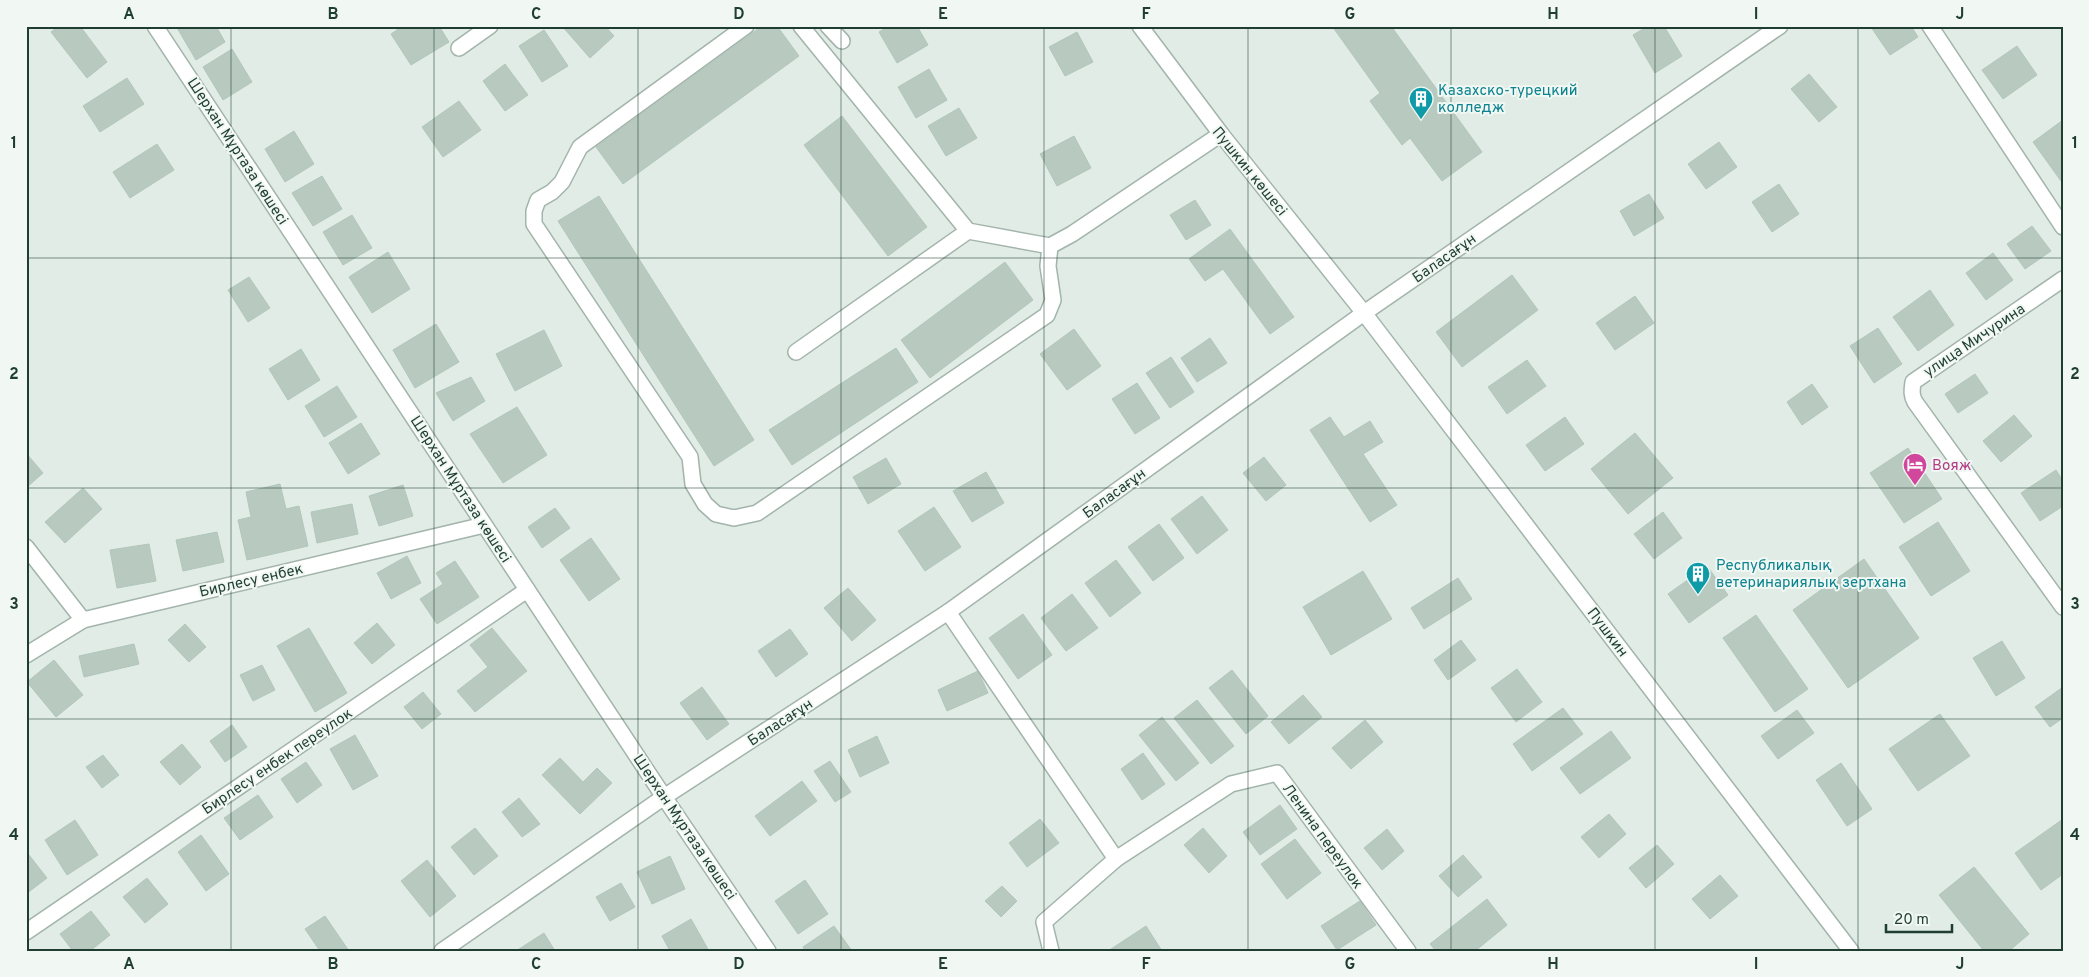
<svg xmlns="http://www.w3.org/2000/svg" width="2089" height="977" font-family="Overpass,sans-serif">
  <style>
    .building { fill: #b8cac0; stroke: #b2c6bb }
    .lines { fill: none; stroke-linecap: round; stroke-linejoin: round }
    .minor-casing { stroke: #a2b4ab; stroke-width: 18 }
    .minor { stroke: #fff; stroke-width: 15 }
    .grid { fill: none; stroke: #1f3e31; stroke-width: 1; stroke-opacity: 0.55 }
    .labels { text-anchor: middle; stroke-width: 4; stroke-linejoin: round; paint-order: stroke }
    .culture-label { font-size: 15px; fill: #0d838f; stroke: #f1f8f3; text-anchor: start }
    .street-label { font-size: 15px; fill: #1f3e31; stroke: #f1f8f3 }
    .hotel-label { font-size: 15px; fill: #b23c85; stroke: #f1f8f3; text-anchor: start }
    .neatline { fill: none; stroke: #1f3e31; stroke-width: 2 }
    .grid-label { font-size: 16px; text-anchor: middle; font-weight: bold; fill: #1f3e31 }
  </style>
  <rect width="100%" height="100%" fill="#e0ece5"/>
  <g class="building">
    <path d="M59,26H80L107,62L87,78L51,32Z"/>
    <path d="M176,26H216L225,42L196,60Z"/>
    <path d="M403,26H439L449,42L411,65L391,34Z"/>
    <path d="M562,26H605L614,36L590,58Z"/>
    <path d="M762,26H777L799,56L623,184L596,147Z"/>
    <path d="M889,26H917L928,45L897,63L879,32Z"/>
    <path d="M1332,26H1391L1482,152L1442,181L1410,138L1402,145L1370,101L1380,93Z"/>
    <path d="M1648,26H1664L1682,56L1655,73L1633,35Z"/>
    <path d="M1872,26H1911L1918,37L1890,55L1871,27Z"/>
    <path d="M544,30L568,66L542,82L519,46Z"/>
    <path d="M1077,32L1093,62L1065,76L1049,47Z"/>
    <path d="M2017,46L2037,75L2003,99L1982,70Z"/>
    <path d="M232,49L252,82L223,100L203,67Z"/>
    <path d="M505,64L528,95L505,111L483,81Z"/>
    <path d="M929,69L947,100L916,118L898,87Z"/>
    <path d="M1809,74L1837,107L1819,122L1791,89Z"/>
    <path d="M127,78L144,104L100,132L83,106Z"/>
    <path d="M459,101L481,130L443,157L422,127Z"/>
    <path d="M959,108L977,138L946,156L928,126Z"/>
    <path d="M842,116L927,227L888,256L804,145Z"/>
    <path d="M2063,120V180L2061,181L2033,142Z"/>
    <path d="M294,131L314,164L285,182L265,149Z"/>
    <path d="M1074,136L1091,168L1057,186L1040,154Z"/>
    <path d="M1719,142L1737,167L1706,189L1688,164Z"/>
    <path d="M157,144L174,170L130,198L113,172Z"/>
    <path d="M322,176L342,209L313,226L292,193Z"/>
    <path d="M1779,184L1799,214L1772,232L1752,202Z"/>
    <path d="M1649,194L1664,218L1634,236L1620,211Z"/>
    <path d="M599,196L754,440L714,466L558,221Z"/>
    <path d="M1195,200L1211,225L1186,240L1170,215Z"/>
    <path d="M352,215L372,248L343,265L323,232Z"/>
    <path d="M2032,226L2051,251L2025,269L2007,244Z"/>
    <path d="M1230,229L1294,317L1270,334L1223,269L1205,281L1189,259Z"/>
    <path d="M388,252L410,289L372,313L349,277Z"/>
    <path d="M1993,253L2013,280L1986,300L1966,273Z"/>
    <path d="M1005,262L1033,300L930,378L901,340Z"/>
    <path d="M1512,275L1538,310L1462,367L1436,332Z"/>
    <path d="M249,277L270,308L248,322L228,290Z"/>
    <path d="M1930,290L1954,325L1918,351L1893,317Z"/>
    <path d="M1635,296L1654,323L1615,350L1596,323Z"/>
    <path d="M436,324L459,362L415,388L393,350Z"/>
    <path d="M1878,328L1902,364L1874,383L1850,346Z"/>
    <path d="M1074,329L1101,366L1067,390L1040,354Z"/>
    <path d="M544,330L562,366L515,391L496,354Z"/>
    <path d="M1210,338L1227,363L1197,382L1181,358Z"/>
    <path d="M896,348L918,382L792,465L769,430Z"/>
    <path d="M301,349L320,380L288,400L269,369Z"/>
    <path d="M1171,357L1194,392L1170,408L1146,373Z"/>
    <path d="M1527,360L1546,386L1507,414L1488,387Z"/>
    <path d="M1975,374L1988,393L1958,413L1945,394Z"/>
    <path d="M471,377L485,401L453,421L436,393Z"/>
    <path d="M1137,383L1160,418L1135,434L1112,399Z"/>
    <path d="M1812,384L1828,407L1802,425L1787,402Z"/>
    <path d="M337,386L357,417L324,437L305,406Z"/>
    <path d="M517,407L547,455L503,483L470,434Z"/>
    <path d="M2014,415L2032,436L2001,462L1983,441Z"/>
    <path d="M1330,417L1344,437L1370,421L1383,442L1363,454L1397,505L1370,522L1310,430Z"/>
    <path d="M1565,417L1584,444L1545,471L1526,445Z"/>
    <path d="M361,423L380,454L348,474L329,443Z"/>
    <path d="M1635,433L1673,478L1628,514L1591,469Z"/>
    <path d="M1908,448L1942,499L1904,523L1870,473Z"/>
    <path d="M26,453L43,473L26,488Z"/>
    <path d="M1264,457L1286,485L1266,501L1243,473Z"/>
    <path d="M886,458L901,484L868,504L853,477Z"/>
    <path d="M2056,470L2063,481V506L2040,521L2021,493Z"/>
    <path d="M986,472L1004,503L972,522L953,491Z"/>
    <path d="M280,484L286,509L299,506L308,546L247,560L238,520L251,517L246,492Z"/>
    <path d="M403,485L413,516L379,526L369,496Z"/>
    <path d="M83,488L102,509L65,543L45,522Z"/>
    <path d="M1202,496L1228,530L1197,554L1171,519Z"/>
    <path d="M352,504L358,534L317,543L311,512Z"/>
    <path d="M934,507L961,547L925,571L898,531Z"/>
    <path d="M555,508L570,528L542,548L528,527Z"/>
    <path d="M1663,512L1682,538L1654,559L1634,534Z"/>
    <path d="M1938,522L1970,571L1931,596L1899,547Z"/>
    <path d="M1159,524L1184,558L1153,581L1128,547Z"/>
    <path d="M217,532L224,562L183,571L176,540Z"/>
    <path d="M591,538L620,579L589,601L560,560Z"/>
    <path d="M149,544L156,581L117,588L110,550Z"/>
    <path d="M407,556L421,583L391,599L377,573Z"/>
    <path d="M1864,559L1919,638L1848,688L1793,610Z"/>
    <path d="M1116,560L1141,593L1110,617L1085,583Z"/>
    <path d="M455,561L479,597L437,624L420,599L443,584L436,573Z"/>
    <path d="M1707,566L1728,595L1689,623L1668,594Z"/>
    <path d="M1363,571L1392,619L1331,655L1303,607Z"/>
    <path d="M1458,578L1472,599L1424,629L1411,608Z"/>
    <path d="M848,588L876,620L852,641L824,608Z"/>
    <path d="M1072,594L1098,628L1066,651L1041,618Z"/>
    <path d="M1023,614L1052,655L1018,679L989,638Z"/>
    <path d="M1756,615L1808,689L1775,712L1723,638Z"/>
    <path d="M377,623L395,645L372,664L354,643Z"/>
    <path d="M185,624L206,647L189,662L168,640Z"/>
    <path d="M309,628L347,693L315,712L277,646Z"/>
    <path d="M492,628L527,671L475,712L457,691L488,667L470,645Z"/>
    <path d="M790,629L808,654L776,677L758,651Z"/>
    <path d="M1461,640L1476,660L1448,680L1434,660Z"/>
    <path d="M2002,641L2025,678L1996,696L1973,658Z"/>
    <path d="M134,644L139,664L84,677L79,656Z"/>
    <path d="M54,660L83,695L56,717L27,682Z"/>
    <path d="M262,665L275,690L253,701L240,675Z"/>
    <path d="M1517,669L1542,702L1516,722L1491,688Z"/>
    <path d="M1232,670L1268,716L1246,734L1209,688Z"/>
    <path d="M978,671L988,693L947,711L938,690Z"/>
    <path d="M702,687L729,724L707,740L680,703Z"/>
    <path d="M2063,687V718L2050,727L2035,707Z"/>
    <path d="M423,692L441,714L422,729L404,707Z"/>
    <path d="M1303,695L1322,717L1289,744L1271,722Z"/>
    <path d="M1197,700L1234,746L1211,764L1174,718Z"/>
    <path d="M1563,708L1583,734L1532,771L1513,744Z"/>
    <path d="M1797,710L1814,733L1778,759L1761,736Z"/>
    <path d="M1940,714L1970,756L1918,791L1889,749Z"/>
    <path d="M1162,717L1199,763L1176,781L1139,735Z"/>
    <path d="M1365,720L1383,742L1351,769L1332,748Z"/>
    <path d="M232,725L247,747L225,762L210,741Z"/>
    <path d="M1611,731L1631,758L1580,794L1560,768Z"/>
    <path d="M355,735L378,776L353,790L330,749Z"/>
    <path d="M877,736L889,763L860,777L848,750Z"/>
    <path d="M182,744L201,767L180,785L160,762Z"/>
    <path d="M1143,753L1165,784L1142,800L1121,769Z"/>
    <path d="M103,755L119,775L102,788L86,767Z"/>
    <path d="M560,758L583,782L597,768L612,783L580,814L542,775Z"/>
    <path d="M830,761L851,792L835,802L814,771Z"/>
    <path d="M306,762L322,785L297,803L281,779Z"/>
    <path d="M1841,763L1872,809L1847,826L1816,780Z"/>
    <path d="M802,781L817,801L770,836L755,816Z"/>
    <path d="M258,795L273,817L240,840L224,818Z"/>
    <path d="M519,798L540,824L522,837L502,812Z"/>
    <path d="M1280,805L1297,829L1260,855L1243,832Z"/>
    <path d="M1609,814L1626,834L1599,858L1581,837Z"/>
    <path d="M1040,819L1059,843L1027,867L1009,843Z"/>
    <path d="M2063,819V874L2041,890L2015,853Z"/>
    <path d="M75,820L98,855L67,875L45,840Z"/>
    <path d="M475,828L498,856L474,875L451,847Z"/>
    <path d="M1203,828L1227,856L1209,873L1184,845Z"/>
    <path d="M1387,829L1404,851L1382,870L1364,848Z"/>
    <path d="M201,835L229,874L206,891L178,852Z"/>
    <path d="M1295,839L1321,873L1287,899L1261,864Z"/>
    <path d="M1657,845L1674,864L1646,888L1629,868Z"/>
    <path d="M29,855L47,878L26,894V857Z"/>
    <path d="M1463,855L1482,877L1458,897L1439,876Z"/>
    <path d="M670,856L685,889L652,904L637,872Z"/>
    <path d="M427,860L456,896L430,917L401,881Z"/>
    <path d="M1974,867L2029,934L2009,951H1984L1939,895Z"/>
    <path d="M1720,875L1738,896L1710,919L1692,899Z"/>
    <path d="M147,878L168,904L145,923L123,897Z"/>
    <path d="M805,880L828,914L798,934L775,901Z"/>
    <path d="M621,883L635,907L610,921L596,897Z"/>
    <path d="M1002,886L1017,901L1001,917L985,901Z"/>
    <path d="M1487,899L1507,925L1475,951H1436L1430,944Z"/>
    <path d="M1360,901L1376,925L1337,950L1321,926Z"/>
    <path d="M91,911L110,935L90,951H73L60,934Z"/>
    <path d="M325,916L349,951H320L305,929Z"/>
    <path d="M691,919L709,951H670L662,936Z"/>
    <path d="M834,926L852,951H805L803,947Z"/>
    <path d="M1146,926L1162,951H1108Z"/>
    <path d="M544,933L555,951H516Z"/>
  </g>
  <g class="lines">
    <defs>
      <g id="minor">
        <path d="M155,26L664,797L768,951"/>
        <path d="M746,26L580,147L562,182L552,192L538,200L534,211V224L690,457L693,484L705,504L716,514L734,518L757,513L1047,315L1053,300L1048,266L1050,246"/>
        <path d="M801,26L968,231L1050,246L1072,234L1221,134"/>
        <path d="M828,26L842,41"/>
        <path d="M1140,26L1221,134L1364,313L1851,951"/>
        <path d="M1930,26L2063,227"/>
        <path d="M459,48L490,26"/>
        <path d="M2063,279L1913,382C1912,390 1911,395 1915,402L2063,607"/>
        <path d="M796,352L968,231"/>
        <path d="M26,547L83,620"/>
        <path d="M948,612L1116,859L1044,922L1051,951"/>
        <path d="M26,655L83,620L484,525"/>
        <path d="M1116,859L1231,784L1277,773L1408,951"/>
        <path d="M26,932L527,590"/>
        <path d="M442,951L664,797L948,612L1364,313L1780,26"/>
      </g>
    </defs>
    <use href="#minor" class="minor-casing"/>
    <use href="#minor" class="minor"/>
  </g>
  <path class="grid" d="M231,26V951M434,26V951M638,26V951M841,26V951M1044,26V951M1248,26V951M1451,26V951M1655,26V951M1858,26V951M26,258H2063M26,488H2063M26,719H2063"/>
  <defs>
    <symbol id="building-pin" viewBox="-11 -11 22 30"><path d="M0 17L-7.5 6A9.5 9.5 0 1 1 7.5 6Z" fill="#0f9aa8" stroke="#f1f8f3"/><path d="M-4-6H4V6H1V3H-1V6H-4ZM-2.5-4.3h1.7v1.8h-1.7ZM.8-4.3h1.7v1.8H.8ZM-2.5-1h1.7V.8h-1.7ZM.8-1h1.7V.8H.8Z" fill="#fff"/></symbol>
    <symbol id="hotel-pin" viewBox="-11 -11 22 30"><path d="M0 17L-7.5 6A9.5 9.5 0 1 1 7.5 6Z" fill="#d1479c" stroke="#f1f8f3"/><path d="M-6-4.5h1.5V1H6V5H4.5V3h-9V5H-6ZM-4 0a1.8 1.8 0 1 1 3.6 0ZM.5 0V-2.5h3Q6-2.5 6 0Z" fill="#fff"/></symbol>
  </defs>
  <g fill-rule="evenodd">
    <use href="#building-pin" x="1407" y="85" width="28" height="38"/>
    <use href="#hotel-pin" x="1901" y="451" width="28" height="38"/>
    <use href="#building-pin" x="1684" y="560" width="28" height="38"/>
  </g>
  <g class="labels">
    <g class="culture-label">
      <text x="1438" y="95">Казахско-турецкий<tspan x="1438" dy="17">колледж</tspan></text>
      <text x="1716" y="570">Республикалық<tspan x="1716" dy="17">ветеринариялық зертхана</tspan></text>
    </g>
    <g class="street-label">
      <text transform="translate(238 151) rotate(57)" y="5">Шерхан Мұртаза көшесі</text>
      <text transform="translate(1250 171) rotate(51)" y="5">Пушкин көшесі</text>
      <text transform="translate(1444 258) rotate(-35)" y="5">Баласағұн</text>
      <text transform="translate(1974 340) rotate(-34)" y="5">улица Мичурина</text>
      <text transform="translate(461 489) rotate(57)" y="5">Шерхан Мұртаза көшесі</text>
      <text transform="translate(1114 493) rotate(-36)" y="5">Баласағұн</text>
      <text transform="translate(251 580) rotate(-13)" y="5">Бирлесу енбек</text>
      <text transform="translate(1608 632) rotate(53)" y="5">Пушкин</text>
      <text transform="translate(780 722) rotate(-33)" y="5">Баласағұн</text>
      <text transform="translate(277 761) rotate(-34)" y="5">Бирлесу енбек переулок</text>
      <text transform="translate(685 827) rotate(56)" y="5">Шерхан Мұртаза көшесі</text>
      <text transform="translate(1323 836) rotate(54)" y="5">Ленина переулок</text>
    </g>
    <g class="hotel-label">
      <text x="1932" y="470">Вояж</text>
    </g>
  </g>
  <rect width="2089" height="977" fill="none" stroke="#f1f8f3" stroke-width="55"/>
  <path d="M1886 924v8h66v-8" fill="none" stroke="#1f3e31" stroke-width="2.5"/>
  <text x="1894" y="924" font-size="15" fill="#1f3e31" stroke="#f1f8f3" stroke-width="4" paint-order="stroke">20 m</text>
  <rect x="28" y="28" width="2034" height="922" class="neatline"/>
  <g class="grid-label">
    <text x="129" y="19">A</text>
    <text x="333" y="19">B</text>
    <text x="536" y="19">C</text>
    <text x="739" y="19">D</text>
    <text x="943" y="19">E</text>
    <text x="1146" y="19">F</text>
    <text x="1350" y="19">G</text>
    <text x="1553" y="19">H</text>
    <text x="1756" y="19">I</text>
    <text x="1960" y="19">J</text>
    <text x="14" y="148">1</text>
    <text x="2075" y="148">1</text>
    <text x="14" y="379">2</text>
    <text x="2075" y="379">2</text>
    <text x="14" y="609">3</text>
    <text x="2075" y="609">3</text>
    <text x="14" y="840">4</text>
    <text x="2075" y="840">4</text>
    <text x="129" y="969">A</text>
    <text x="333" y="969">B</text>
    <text x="536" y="969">C</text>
    <text x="739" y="969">D</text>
    <text x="943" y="969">E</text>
    <text x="1146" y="969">F</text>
    <text x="1350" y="969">G</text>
    <text x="1553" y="969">H</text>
    <text x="1756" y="969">I</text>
    <text x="1960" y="969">J</text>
  </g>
</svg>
